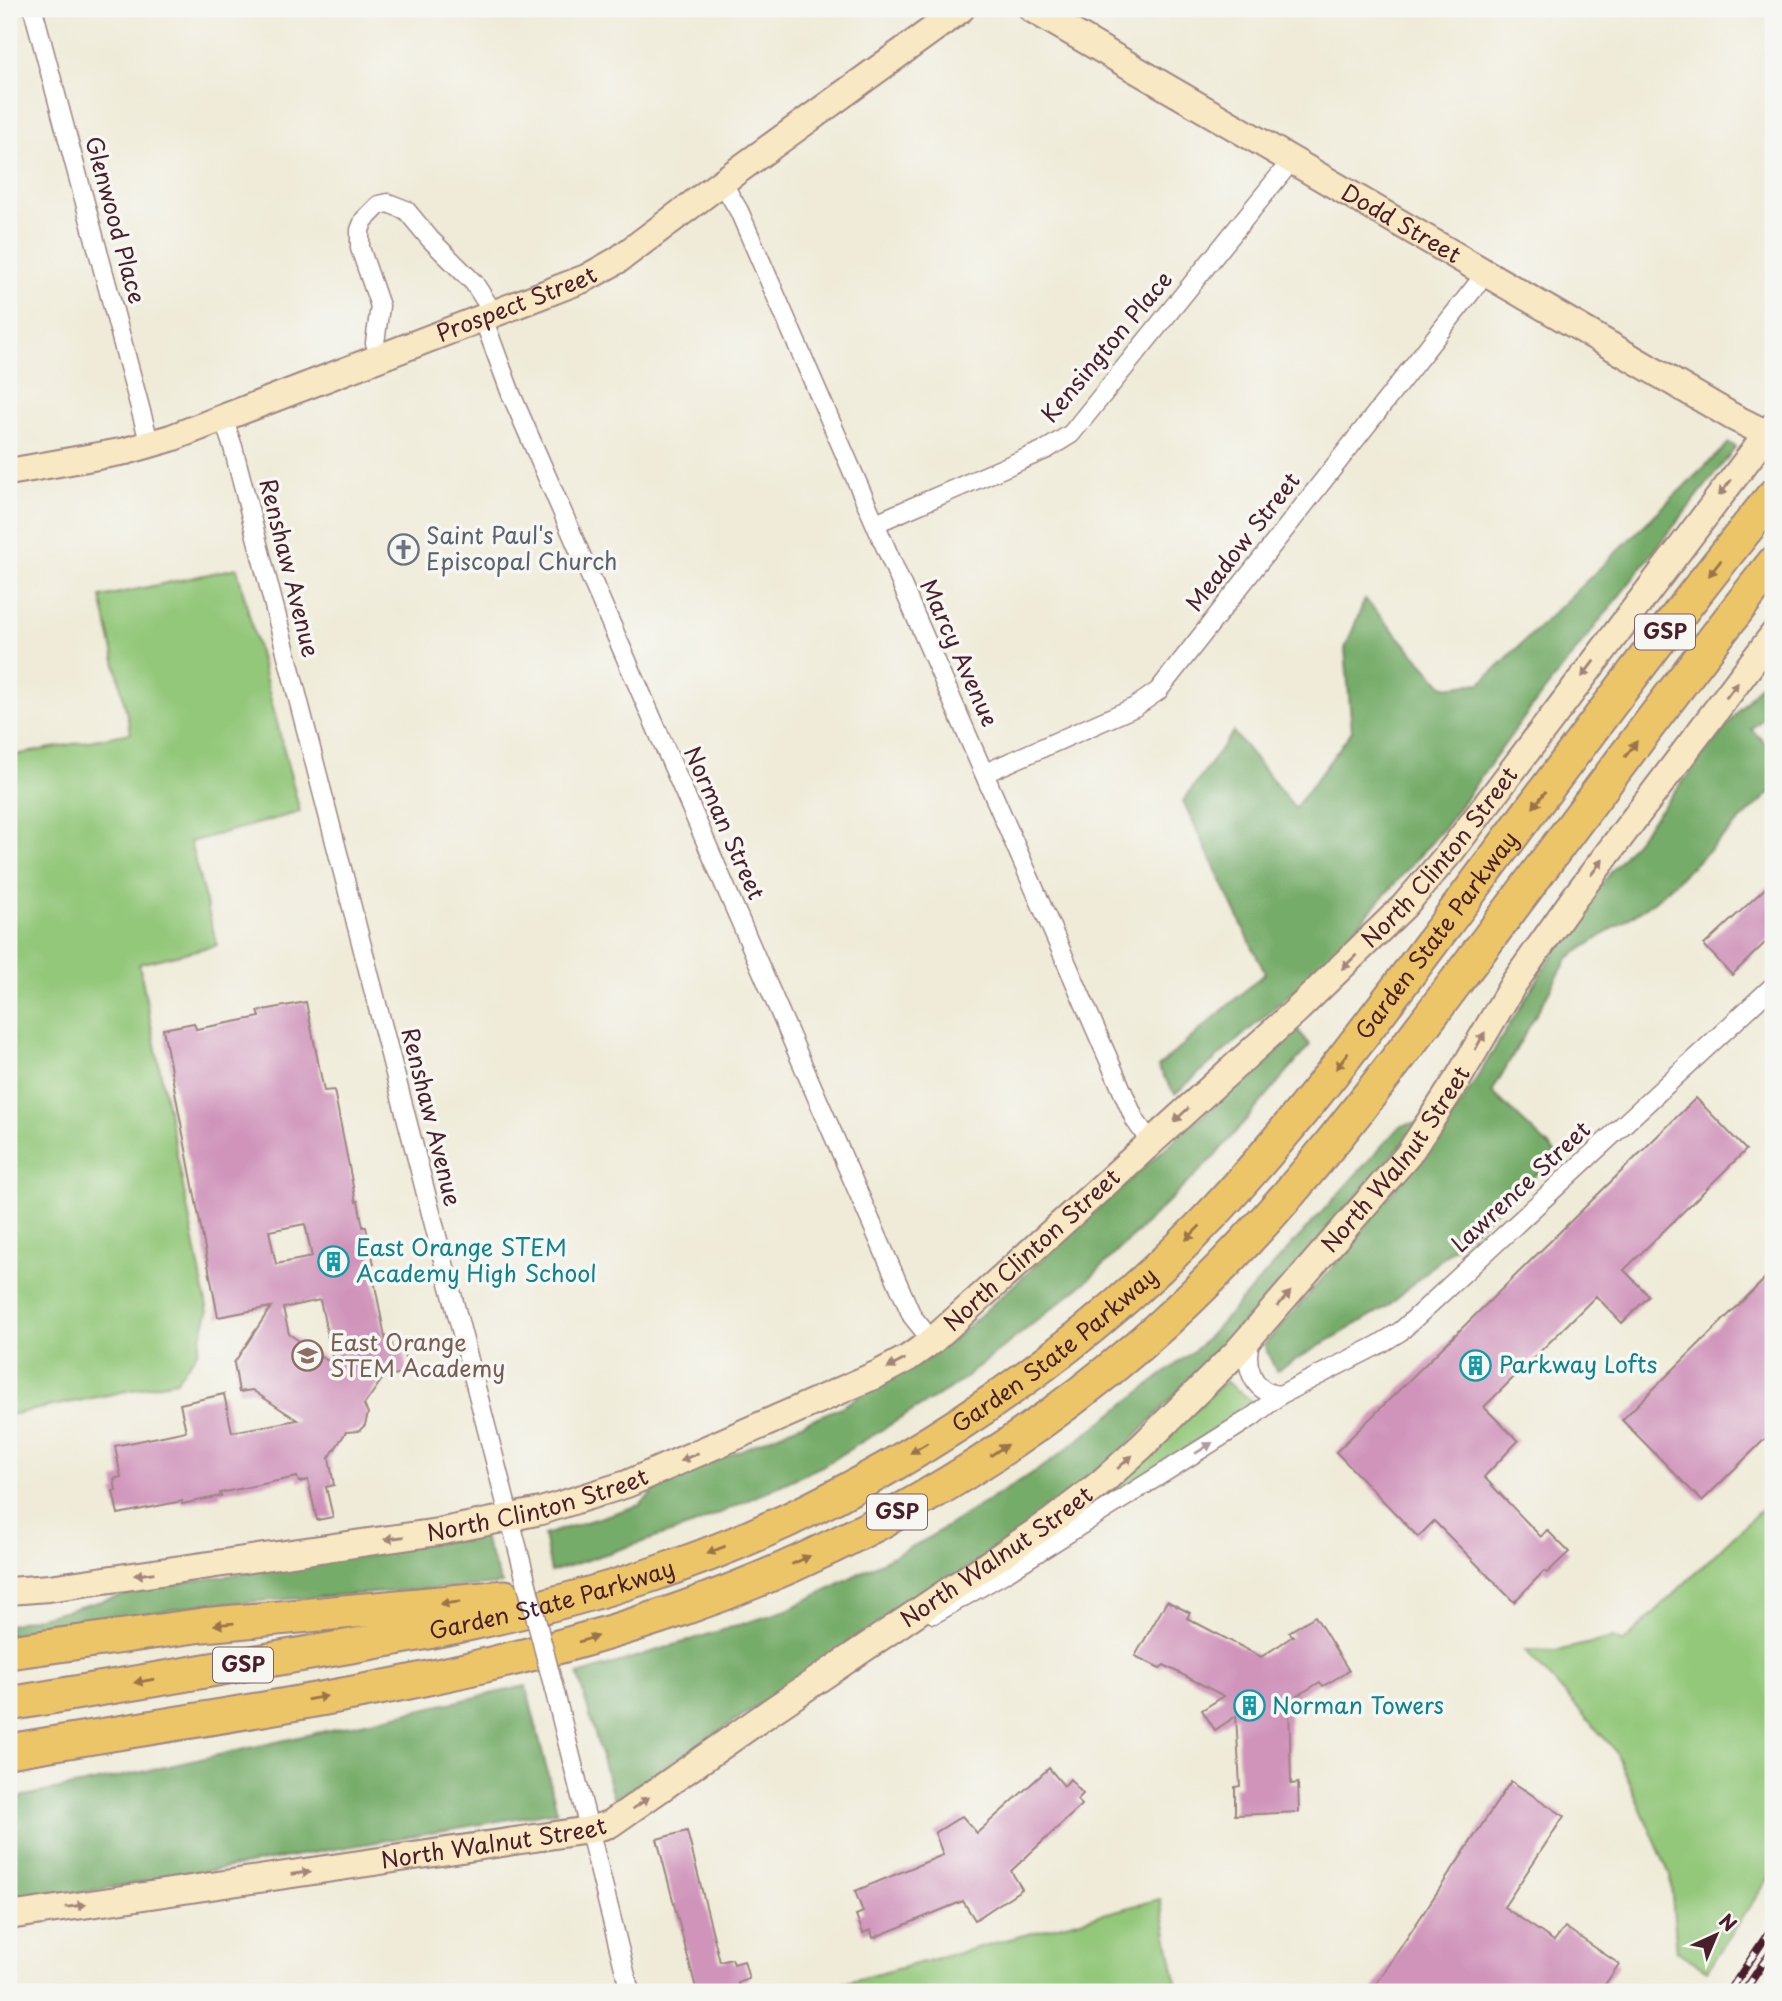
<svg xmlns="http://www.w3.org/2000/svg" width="1782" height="2001" font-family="'Playpen Sans',sans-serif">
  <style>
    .green { fill: #93c779; stroke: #6e7352; stroke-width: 2 }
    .forest { fill: #76ac69; stroke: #60664a; stroke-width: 2 }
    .building { fill: #d094bb; fill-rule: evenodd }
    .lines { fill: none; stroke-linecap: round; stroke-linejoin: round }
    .street-casing { stroke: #9c8582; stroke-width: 21 }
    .secondary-casing { stroke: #9c8582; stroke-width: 30 }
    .highway-casing { stroke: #9c8582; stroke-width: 37 }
    .street { stroke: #fff; stroke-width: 18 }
    .secondary { stroke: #f8e8c3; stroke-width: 26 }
    .highway { stroke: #edc569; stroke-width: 33 }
    .rail-casing { stroke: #4a1f2b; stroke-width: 8 }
    .rail { stroke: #f6f6f2; stroke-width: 5; stroke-dasharray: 16; stroke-linecap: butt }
    .street-bridge-casing { stroke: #9c8582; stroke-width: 21; stroke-linecap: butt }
    .street-bridge { stroke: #fff; stroke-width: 18 }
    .oneway { fill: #a18477 }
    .oneway2 { fill: #9c724a }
    .oneway3 { fill: #ae9aa0 }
    .labels { text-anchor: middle; stroke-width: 7; stroke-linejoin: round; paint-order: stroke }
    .shield { fill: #f6f6f2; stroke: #7e6067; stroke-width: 2 }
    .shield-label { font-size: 21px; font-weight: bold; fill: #4a1f2b }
    .street-label { font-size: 23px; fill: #4a1f2b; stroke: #f6f6f2 }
    .worship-label { font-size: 23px; fill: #5b616d; stroke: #f6f6f2; text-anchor: start }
    .culture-label { font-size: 23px; fill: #0d838f; stroke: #f6f6f2; text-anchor: start }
    .education-label { font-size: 23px; fill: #785e54; stroke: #f6f6f2; text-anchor: start }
  </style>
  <rect width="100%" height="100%" fill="#f6f6f2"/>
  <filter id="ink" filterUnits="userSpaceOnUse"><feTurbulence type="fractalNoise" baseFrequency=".0143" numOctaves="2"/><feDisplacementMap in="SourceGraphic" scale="14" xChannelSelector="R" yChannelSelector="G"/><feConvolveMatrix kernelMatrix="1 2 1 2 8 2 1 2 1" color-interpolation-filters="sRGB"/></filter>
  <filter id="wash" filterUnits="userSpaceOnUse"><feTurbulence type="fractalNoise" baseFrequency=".00686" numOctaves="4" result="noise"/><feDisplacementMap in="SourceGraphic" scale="28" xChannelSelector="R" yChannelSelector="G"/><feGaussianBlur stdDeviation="1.57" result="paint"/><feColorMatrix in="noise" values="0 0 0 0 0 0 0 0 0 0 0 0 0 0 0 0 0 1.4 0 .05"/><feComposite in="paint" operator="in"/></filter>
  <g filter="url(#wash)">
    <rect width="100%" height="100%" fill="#efebd8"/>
    <g class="green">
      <path d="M237,568L300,812L190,842L217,945L139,964L208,1312L197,1352L176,1381L9,1415V756L131,733L101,597Z"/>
      <path d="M1225,1381L1255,1403L1093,1508Z"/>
      <path d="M1773,1498V1872L1707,1970L1677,1951L1670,1875L1615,1750L1525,1650L1556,1651L1613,1638L1623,1643Z"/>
      <path d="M1160,1899L1178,1992H847L844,1983Z"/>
    </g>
    <g class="forest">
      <path d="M1729,443L1736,447L1528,712L1444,828L1317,971L1175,1094L1158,1067L1265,973L1183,801L1233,732L1295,808L1352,731L1345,649L1365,599L1444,687L1481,683Z"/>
      <path d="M1773,668V710L1751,729L1773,751V790L1655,901L1568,958L1492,1092L1558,1155L1388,1306L1276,1371L1264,1345L1346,1252L1462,1102L1577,915Z"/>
      <path d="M1297,1029L1310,1045L1215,1156L1089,1279L957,1384L822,1466L694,1525L551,1572L544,1535L640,1505L660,1485L841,1407L953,1340Z"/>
      <path d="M1421,1122L1299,1263L1126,1447L1006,1543L614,1800L578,1675L787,1610L923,1541L1047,1464L1201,1345L1400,1126Z"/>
      <path d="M482,1535L502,1584L193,1606L9,1638V1625L155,1587Z"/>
      <path d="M526,1686L557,1811L9,1905V1799L138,1773Z"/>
    </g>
    <g id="blocks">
      <g class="building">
        <path d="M1773,881V935L1732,975L1704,945Z"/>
        <path d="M306,1002L324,1091L334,1090L356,1202L358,1201L363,1227H366L374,1264L371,1265L386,1342L391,1341L394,1352L403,1349L408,1373L383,1378L364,1405L368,1413L365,1425L359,1431L346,1432L329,1458L334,1485L326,1487L333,1517L317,1520L308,1480L299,1482L297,1477L220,1493L221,1496L182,1504V1501L118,1514L113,1491H116L114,1479L121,1477L115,1446L186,1431L180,1404L224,1394L232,1432L297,1420L252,1390L239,1392L234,1363L271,1307L218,1317L163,1029L194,1023L196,1029L260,1017L258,1011ZM305,1224L312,1257L276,1264L269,1231ZM320,1300L334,1365L289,1334L283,1308Z"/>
        <path d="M1696,1098L1746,1150L1624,1270L1649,1296L1622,1323L1596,1296L1484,1407L1518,1441L1484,1477L1541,1537L1547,1530L1569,1552L1547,1573L1544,1571L1514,1602L1434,1521L1418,1537L1336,1452Z"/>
        <path d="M1773,1271V1431L1702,1501L1622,1420Z"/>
        <path d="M1167,1601L1190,1613L1187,1618L1261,1657L1293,1636L1289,1632L1315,1616L1349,1671L1323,1686L1320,1682L1289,1701L1291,1784L1298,1783L1299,1812L1235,1815V1787L1240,1786L1236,1716L1215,1730L1202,1710L1224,1696L1164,1665L1160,1668L1135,1656Z"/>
        <path d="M1049,1768L1064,1786L1070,1779L1083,1794L1077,1800L1082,1805L1011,1871L1022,1889L975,1920L963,1901L873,1938L871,1930L863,1933L856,1915L863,1912L855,1891L943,1855L935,1833L962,1816L977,1833Z"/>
        <path d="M1511,1781L1564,1816L1504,1907L1554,1941L1565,1927L1619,1964L1600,1992H1371Z"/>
        <path d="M687,1831L720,1962L732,1959L734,1964L744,1961L749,1979L738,1983L741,1992H697L657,1839Z"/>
      </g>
    </g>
  </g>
  <g filter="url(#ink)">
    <use href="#blocks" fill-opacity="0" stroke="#9c8582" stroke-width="2"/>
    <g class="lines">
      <defs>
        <g id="street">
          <path d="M33,9L150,445"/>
          <path d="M722,182L739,211L1135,1120L1151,1143"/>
          <path d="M483,318L511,394L912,1316L932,1341"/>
          <path d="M380,357L375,343L380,306L360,248V230L364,220L379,205L388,203L406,210L430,239L474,283L494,314"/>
          <path d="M223,418L233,447L524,1573"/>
          <path d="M876,523L1047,449L1071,434L1292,160"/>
          <path d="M985,773L1135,707L1158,691L1486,273"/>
          <path d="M1251,1340C1243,1362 1252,1394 1280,1395"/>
          <path d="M934,1614L1005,1573L1252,1417L1280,1395L1380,1344L1401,1331L1773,986"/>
          <path d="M554,1689L630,1992"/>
        </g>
        <g id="secondary">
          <path id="s1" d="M1032,9L1733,417L1773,437"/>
          <path id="s2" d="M9,472L126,451L171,438L586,278L618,260L722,182L961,9"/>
          <path id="s3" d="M9,1591L49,1588L438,1532L541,1511L627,1484L878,1374L908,1358L932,1341L1298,1009L1404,906L1452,850L1773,426"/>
          <path id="s4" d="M9,1916L589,1830L610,1824L770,1712L1052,1521L1102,1482L1142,1446L1236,1353L1408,1155L1459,1077L1514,983L1575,897L1773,635"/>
        </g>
        <g id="highway">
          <path d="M9,1652L203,1625L505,1597"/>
          <path id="s5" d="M9,1704C101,1689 194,1673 286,1657C409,1637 530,1615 648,1576C858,1507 1070,1367 1220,1206C1301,1118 1373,1021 1445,925C1553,781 1659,635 1773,496"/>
          <path d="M9,1751C232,1713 461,1685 676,1611C845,1553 1004,1461 1139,1345C1261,1240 1359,1111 1455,983C1561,843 1664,701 1773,564"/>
        </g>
      </defs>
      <use href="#street" class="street-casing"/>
      <use href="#secondary" class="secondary-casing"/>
      <use href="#highway" class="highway-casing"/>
      <use href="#street" class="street"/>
      <use href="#secondary" class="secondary"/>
      <use href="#highway" class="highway"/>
      <defs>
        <g id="rail">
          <path d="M1729,1992L1773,1926"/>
          <path d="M1744,1992L1773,1948"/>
        </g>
      </defs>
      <use href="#rail" class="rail-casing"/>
      <use href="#rail" class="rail"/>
      <defs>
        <path id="street-bridge" d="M524,1573L554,1689"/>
      </defs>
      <use href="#street-bridge" class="street-bridge-casing"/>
      <use href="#street-bridge" class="street-bridge"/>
    </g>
    <defs><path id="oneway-solid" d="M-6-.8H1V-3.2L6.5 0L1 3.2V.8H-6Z" transform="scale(1.75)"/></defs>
    <g class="oneway">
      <use href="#oneway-solid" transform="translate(1725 488) rotate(128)"/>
      <use href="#oneway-solid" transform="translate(1588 669) rotate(127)"/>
      <use href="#oneway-solid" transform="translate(1732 690) rotate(-53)"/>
      <use href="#oneway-solid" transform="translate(1597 867) rotate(-53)"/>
      <use href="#oneway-solid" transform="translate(1349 962) rotate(136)"/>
      <use href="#oneway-solid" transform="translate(1480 1041) rotate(-61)"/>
      <use href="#oneway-solid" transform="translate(1181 1115) rotate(137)"/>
      <use href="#oneway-solid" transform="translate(1284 1299) rotate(-49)"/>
      <use href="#oneway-solid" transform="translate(896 1364) rotate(151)"/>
      <use href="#oneway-solid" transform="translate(689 1457) rotate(156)"/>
      <use href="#oneway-solid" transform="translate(1125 1462) rotate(-42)"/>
      <use href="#oneway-solid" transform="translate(394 1538) rotate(172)"/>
      <use href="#oneway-solid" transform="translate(144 1574) rotate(172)"/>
      <use href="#oneway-solid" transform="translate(641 1803) rotate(-35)"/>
      <use href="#oneway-solid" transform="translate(301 1873) rotate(-8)"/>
      <use href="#oneway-solid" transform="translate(76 1906) rotate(-8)"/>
    </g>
    <g class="oneway2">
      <use href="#oneway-solid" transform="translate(1715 568) rotate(128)"/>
      <use href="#oneway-solid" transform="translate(1631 749) rotate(-53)"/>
      <use href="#oneway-solid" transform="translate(1539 800) rotate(127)"/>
      <use href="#oneway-solid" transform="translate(1342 1061) rotate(128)"/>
      <use href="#oneway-solid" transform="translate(1193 1233) rotate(135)"/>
      <use href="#oneway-solid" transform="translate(919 1448) rotate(149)"/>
      <use href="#oneway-solid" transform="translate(999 1450) rotate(-34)"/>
      <use href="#oneway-solid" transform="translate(716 1550) rotate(158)"/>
      <use href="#oneway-solid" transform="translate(801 1560) rotate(-25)"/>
      <use href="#oneway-solid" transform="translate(450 1603) rotate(174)"/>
      <use href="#oneway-solid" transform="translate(224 1624) rotate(175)"/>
      <use href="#oneway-solid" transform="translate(588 1639) rotate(-17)"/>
      <use href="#oneway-solid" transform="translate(144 1681) rotate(170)"/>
      <use href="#oneway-solid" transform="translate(317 1698) rotate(-10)"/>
    </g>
    <use class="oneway3" href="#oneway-solid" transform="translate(1204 1448) rotate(-32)"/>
  </g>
  <defs>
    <symbol id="church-ring" viewBox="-11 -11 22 22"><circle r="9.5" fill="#f6f6f2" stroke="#6b7280" stroke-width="1.5"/><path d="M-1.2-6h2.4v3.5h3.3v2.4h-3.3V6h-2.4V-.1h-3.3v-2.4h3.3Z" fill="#6b7280"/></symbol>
    <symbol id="building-ring" viewBox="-11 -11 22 22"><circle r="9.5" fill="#f6f6f2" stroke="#0f9aa8" stroke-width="1.5"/><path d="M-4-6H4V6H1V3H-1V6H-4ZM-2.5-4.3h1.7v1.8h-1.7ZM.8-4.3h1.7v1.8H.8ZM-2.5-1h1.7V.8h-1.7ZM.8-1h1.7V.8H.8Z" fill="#0f9aa8"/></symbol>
    <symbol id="school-ring" viewBox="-11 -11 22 22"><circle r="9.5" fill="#f6f6f2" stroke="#8d6e63" stroke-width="1.5"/><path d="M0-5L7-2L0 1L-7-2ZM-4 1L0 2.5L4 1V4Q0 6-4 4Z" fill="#8d6e63"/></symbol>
  </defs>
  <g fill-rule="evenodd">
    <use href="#church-ring" x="386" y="532" width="35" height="35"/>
    <use href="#building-ring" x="316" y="1244" width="35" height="35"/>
    <use href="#school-ring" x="290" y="1338" width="35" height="35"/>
    <use href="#building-ring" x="1458" y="1348" width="35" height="35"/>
    <use href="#building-ring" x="1232" y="1688" width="35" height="35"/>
  </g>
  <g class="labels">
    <g class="shield">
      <rect x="1635" y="614.5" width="60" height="35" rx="5"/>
      <rect x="867" y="1494.5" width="60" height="35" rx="5"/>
      <rect x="213" y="1647.5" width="60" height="35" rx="5"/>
    </g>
    <g class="shield-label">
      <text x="1665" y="639">GSP</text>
      <text x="897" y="1519">GSP</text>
      <text x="243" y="1672">GSP</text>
    </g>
    <g class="street-label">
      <text transform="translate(115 220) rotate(75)" y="8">Glenwood Place</text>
      <text dy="8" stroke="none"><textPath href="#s1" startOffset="427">Dodd Street</textPath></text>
      <text dy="8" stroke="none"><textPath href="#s2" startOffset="536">Prospect Street</textPath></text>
      <text transform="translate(1107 347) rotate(-50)" y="8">Kensington Place</text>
      <text transform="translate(1243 542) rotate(-52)" y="8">Meadow Street</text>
      <text transform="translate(289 568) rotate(76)" y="8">Renshaw Avenue</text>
      <text transform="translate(959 653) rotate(66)" y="8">Marcy Avenue</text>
      <text transform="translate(724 823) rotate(66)" y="8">Norman Street</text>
      <text dy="8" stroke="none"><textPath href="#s3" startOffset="1668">North Clinton Street</textPath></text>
      <text dy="8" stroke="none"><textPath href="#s5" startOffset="1687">Garden State Parkway</textPath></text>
      <text transform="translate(431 1117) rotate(76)" y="8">Renshaw Avenue</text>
      <text dy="8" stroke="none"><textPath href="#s4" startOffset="1645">North Walnut Street</textPath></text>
      <text transform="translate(1521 1187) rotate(-43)" y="8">Lawrence Street</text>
      <text dy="8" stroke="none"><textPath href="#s3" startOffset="1101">North Clinton Street</textPath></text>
      <text dy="8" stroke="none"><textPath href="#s5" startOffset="1120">Garden State Parkway</textPath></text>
      <text dy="8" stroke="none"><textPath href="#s3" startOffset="536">North Clinton Street</textPath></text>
      <text dy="8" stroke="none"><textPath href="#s4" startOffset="1078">North Walnut Street</textPath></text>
      <text dy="8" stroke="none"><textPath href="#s5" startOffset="553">Garden State Parkway</textPath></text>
      <text dy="8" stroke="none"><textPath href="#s4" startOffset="490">North Walnut Street</textPath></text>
    </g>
    <g class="worship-label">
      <text x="426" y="544">Saint Paul's<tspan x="426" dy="26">Episcopal Church</tspan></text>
    </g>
    <g class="culture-label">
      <text x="356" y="1256">East Orange STEM<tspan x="356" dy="26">Academy High School</tspan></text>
      <text x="1499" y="1373">Parkway Lofts</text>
      <text x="1272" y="1714">Norman Towers</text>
    </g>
    <g class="education-label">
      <text x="330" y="1351">East Orange<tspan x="330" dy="26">STEM Academy</tspan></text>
    </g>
  </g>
  <rect width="1782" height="2001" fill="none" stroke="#f6f6f2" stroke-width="35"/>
  <g transform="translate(1716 1935) rotate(44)" stroke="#f6f6f2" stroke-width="5" paint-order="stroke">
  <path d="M0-5L12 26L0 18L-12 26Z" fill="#4a1f2b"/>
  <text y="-10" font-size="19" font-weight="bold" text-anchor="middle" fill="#4a1f2b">N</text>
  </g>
</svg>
